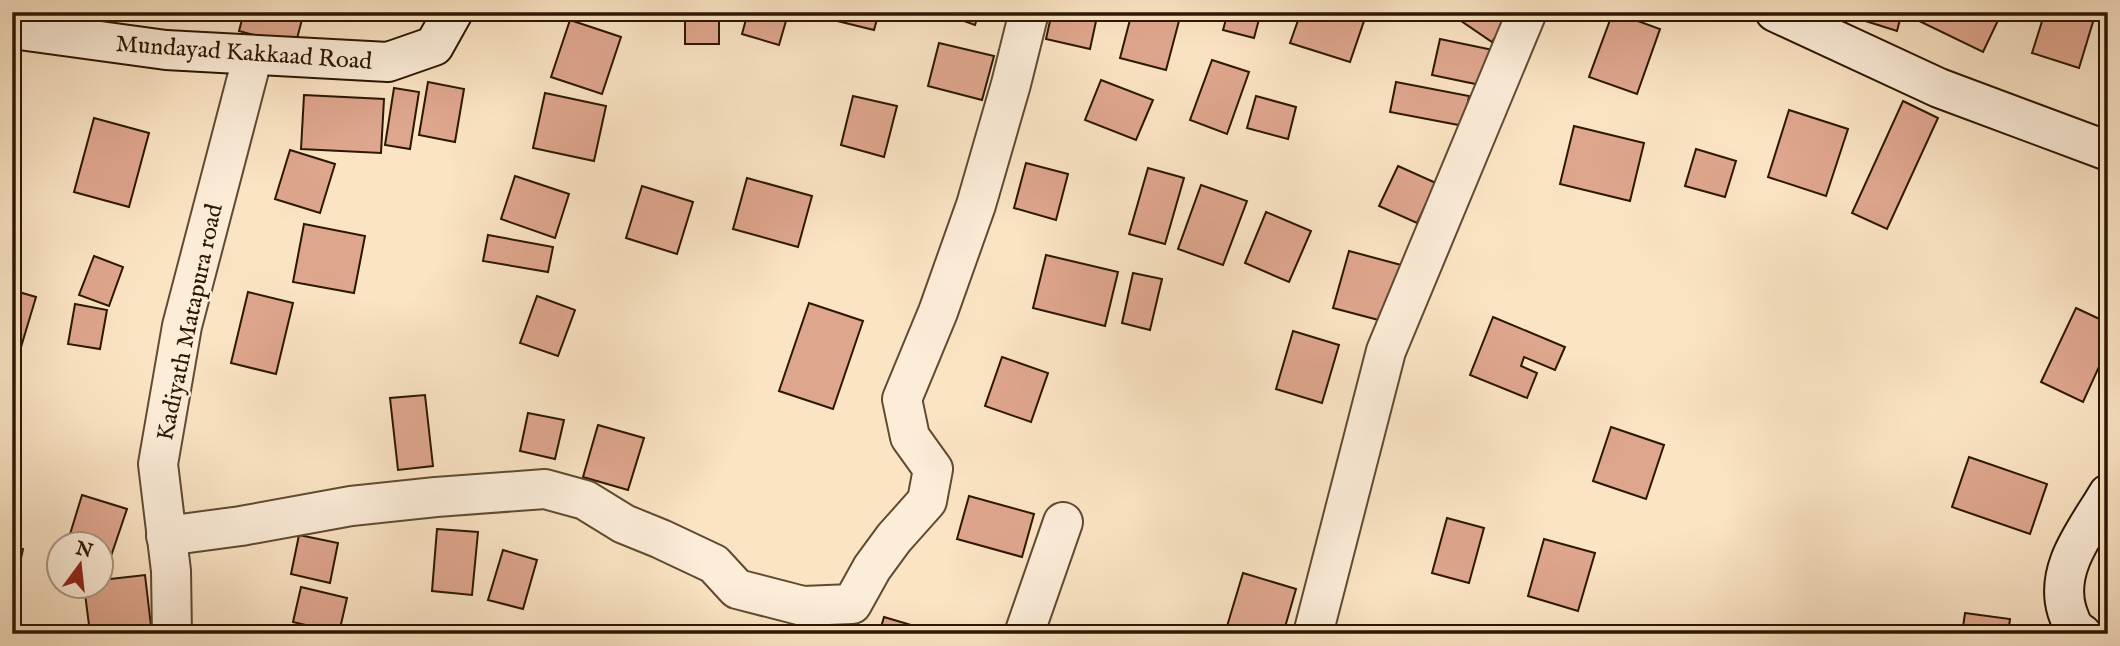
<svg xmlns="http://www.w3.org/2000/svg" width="2120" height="646" font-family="'IM FELL English',serif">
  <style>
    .building { fill: #dfa68e; stroke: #2c1700; stroke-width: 2 }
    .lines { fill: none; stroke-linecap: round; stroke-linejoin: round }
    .street-casing { stroke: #604a31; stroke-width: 42 }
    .secondary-casing { stroke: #2c1700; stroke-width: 42 }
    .street { stroke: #fcedd9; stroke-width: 38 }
    .secondary { stroke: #fcedd9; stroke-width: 38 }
    .labels { text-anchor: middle; stroke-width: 5; stroke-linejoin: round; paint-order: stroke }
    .street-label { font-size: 24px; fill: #2c1700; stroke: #fcedd9 }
  </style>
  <rect width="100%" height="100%" fill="#fbe4c4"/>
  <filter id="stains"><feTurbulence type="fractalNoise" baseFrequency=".00286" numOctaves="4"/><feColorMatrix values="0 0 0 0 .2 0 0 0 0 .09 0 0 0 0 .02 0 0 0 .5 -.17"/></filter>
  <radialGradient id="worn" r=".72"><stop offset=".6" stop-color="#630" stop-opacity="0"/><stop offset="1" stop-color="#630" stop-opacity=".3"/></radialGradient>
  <g class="building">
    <path d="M244,12H304L295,46L239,31Z"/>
    <path d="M748,12L788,14L779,45L742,34Z"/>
    <path d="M827,12H879L874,30L825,18Z"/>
    <path d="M939,12H979L975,25Z"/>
    <path d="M1052,12H1098L1090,49L1046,39Z"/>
    <path d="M1132,12H1146L1179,21L1166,70L1120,58Z"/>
    <path d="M1228,12H1261L1254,38L1223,30Z"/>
    <path d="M1301,12H1340L1364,21L1350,62L1290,43Z"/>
    <path d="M1448,12H1512L1492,42Z"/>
    <path d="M1613,12L1660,29L1637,94L1589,77Z"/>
    <path d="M1857,12H1902L1897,31L1856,18Z"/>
    <path d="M1920,12H2002L1983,52L1917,20Z"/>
    <path d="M2045,12H2096L2079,68L2032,53Z"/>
    <rect x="685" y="15" width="34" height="29"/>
    <path d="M570,20L621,37L602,94L551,77Z"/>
    <path d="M1440,39L1493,50L1485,86L1432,75Z"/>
    <path d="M939,43L994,56L982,100L928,86Z"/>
    <path d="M1212,60L1249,72L1227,134L1190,120Z"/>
    <path d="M1101,80L1153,100L1136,140L1085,120Z"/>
    <path d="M428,82L464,89L455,142L419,135Z"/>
    <path d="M1396,82L1469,96L1464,126L1390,112Z"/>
    <path d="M394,88L419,92L410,149L385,145Z"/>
    <path d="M545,93L606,106L594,161L533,148Z"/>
    <path d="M304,95L384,99L381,153L301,149Z"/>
    <path d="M853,96L897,106L884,157L841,145Z"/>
    <path d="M1256,96L1296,107L1288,139L1247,128Z"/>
    <path d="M1903,101L1938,118L1887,229L1852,213Z"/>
    <path d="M1789,110L1848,129L1826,196L1768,177Z"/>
    <path d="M94,118L149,133L129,207L74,192Z"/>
    <path d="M1574,126L1644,143L1630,201L1560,184Z"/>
    <path d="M1696,149L1736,161L1725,197L1685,186Z"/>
    <path d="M290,150L335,164L320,213L275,199Z"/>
    <path d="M1026,163L1068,174L1056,220L1014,208Z"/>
    <path d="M1398,166L1436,183L1417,223L1379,206Z"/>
    <path d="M1148,168L1184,178L1165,244L1129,234Z"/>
    <path d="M515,176L569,194L555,238L501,219Z"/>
    <path d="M747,178L812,196L798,247L733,229Z"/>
    <path d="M1201,185L1247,201L1223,265L1178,249Z"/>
    <path d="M642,186L693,202L677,254L626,238Z"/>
    <path d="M1266,212L1311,231L1289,282L1245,263Z"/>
    <path d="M304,224L365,236L354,293L293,282Z"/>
    <path d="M488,235L553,247L548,272L483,261Z"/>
    <path d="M1349,251L1405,266L1390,323L1333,308Z"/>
    <path d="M1046,255L1118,272L1105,326L1033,308Z"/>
    <path d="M94,256L123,267L109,306L79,295Z"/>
    <path d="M1133,273L1162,279L1150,330L1122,323Z"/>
    <path d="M12,290L36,297L21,347L12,345Z"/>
    <path d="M248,292L293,303L276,374L231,363Z"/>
    <path d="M537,296L575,310L558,356L520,343Z"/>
    <path d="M809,303L863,321L833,409L779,391Z"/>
    <path d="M75,304L107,310L100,349L68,344Z"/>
    <path d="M2076,308L2108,323V347L2083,402L2041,382Z"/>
    <path d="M1493,317L1565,347L1555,370L1524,357L1521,366L1537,373L1527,398L1470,375Z"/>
    <path d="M1293,331L1339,345L1322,403L1276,389Z"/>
    <path d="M1002,357L1048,373L1031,422L985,406Z"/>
    <path d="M425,395L433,466L398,470L390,398Z"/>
    <path d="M528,413L564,420L555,459L520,451Z"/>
    <path d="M598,425L644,438L628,490L583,477Z"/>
    <path d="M1611,427L1664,445L1646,499L1593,481Z"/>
    <path d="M1969,457L2047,484L2030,534L1952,507Z"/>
    <path d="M82,495L127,509L108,565L102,563V544H67Z"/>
    <path d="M969,496L1034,514L1022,557L957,539Z"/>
    <path d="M1447,518L1484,528L1469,583L1432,573Z"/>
    <path d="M437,529L478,532L472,595L432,591Z"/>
    <path d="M299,535L338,543L330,583L291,574Z"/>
    <path d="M1544,539L1595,553L1578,611L1528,596Z"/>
    <path d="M12,547L23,549L12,600Z"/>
    <path d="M503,550L537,560L523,609L488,600Z"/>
    <path d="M1243,573L1296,589L1283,634L1225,633Z"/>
    <path d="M145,575L151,626L90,633L84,586H102V580Z"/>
    <path d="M301,587L347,598L339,633L293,622Z"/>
    <path d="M1965,613L2010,619L2008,634H1962Z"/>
    <path d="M884,617L935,632L934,634H879Z"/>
    <path d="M961,628L980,634H959Z"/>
    <path d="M244,629L265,634H243Z"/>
  </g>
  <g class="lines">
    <defs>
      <g id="street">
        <path d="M166,536L241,526L351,506L436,497L545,489L585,500L624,524L661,539L714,564L737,589L803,606L852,604L872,568L894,538L927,501L933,469L910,437L902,399L938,312L976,205L1011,84L1029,12"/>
        <path d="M172,634L171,571L158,464L182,326L253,55"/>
        <path d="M1024,634L1063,522"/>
        <path d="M1313,634L1386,351L1527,12"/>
      </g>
      <g id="secondary">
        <path d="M1775,12L1939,88L2108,151"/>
        <path d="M12,29L166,50L388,62L434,46L453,12"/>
        <path d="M2082,634C2072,628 2071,622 2067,611C2054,568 2087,530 2108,494"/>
      </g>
    </defs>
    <use href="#street" class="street-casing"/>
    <use href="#secondary" class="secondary-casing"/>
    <use href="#street" class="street"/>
    <use href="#secondary" class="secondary"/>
  </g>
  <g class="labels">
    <g class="street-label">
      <text transform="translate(244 52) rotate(4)" y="8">Mundayad Kakkaad Road</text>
      <text transform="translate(189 322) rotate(-78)" y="8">Kadiyath Matapura road</text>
    </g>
  </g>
  <rect width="2120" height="646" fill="none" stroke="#fbe4c4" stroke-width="42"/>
  <rect x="14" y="14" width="2092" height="618" fill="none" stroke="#2c1700" stroke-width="3.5"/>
  <rect x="21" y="21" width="2078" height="604" fill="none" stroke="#2c1700" stroke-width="2"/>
  <g transform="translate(80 565) rotate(15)"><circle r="33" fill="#fcedd9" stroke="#a99782" stroke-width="2"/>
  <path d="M0-5L12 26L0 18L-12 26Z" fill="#8f2418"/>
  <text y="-10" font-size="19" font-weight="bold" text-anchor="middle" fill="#2c1700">N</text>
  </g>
  <rect width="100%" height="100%" filter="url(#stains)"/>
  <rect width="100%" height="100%" fill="url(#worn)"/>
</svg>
